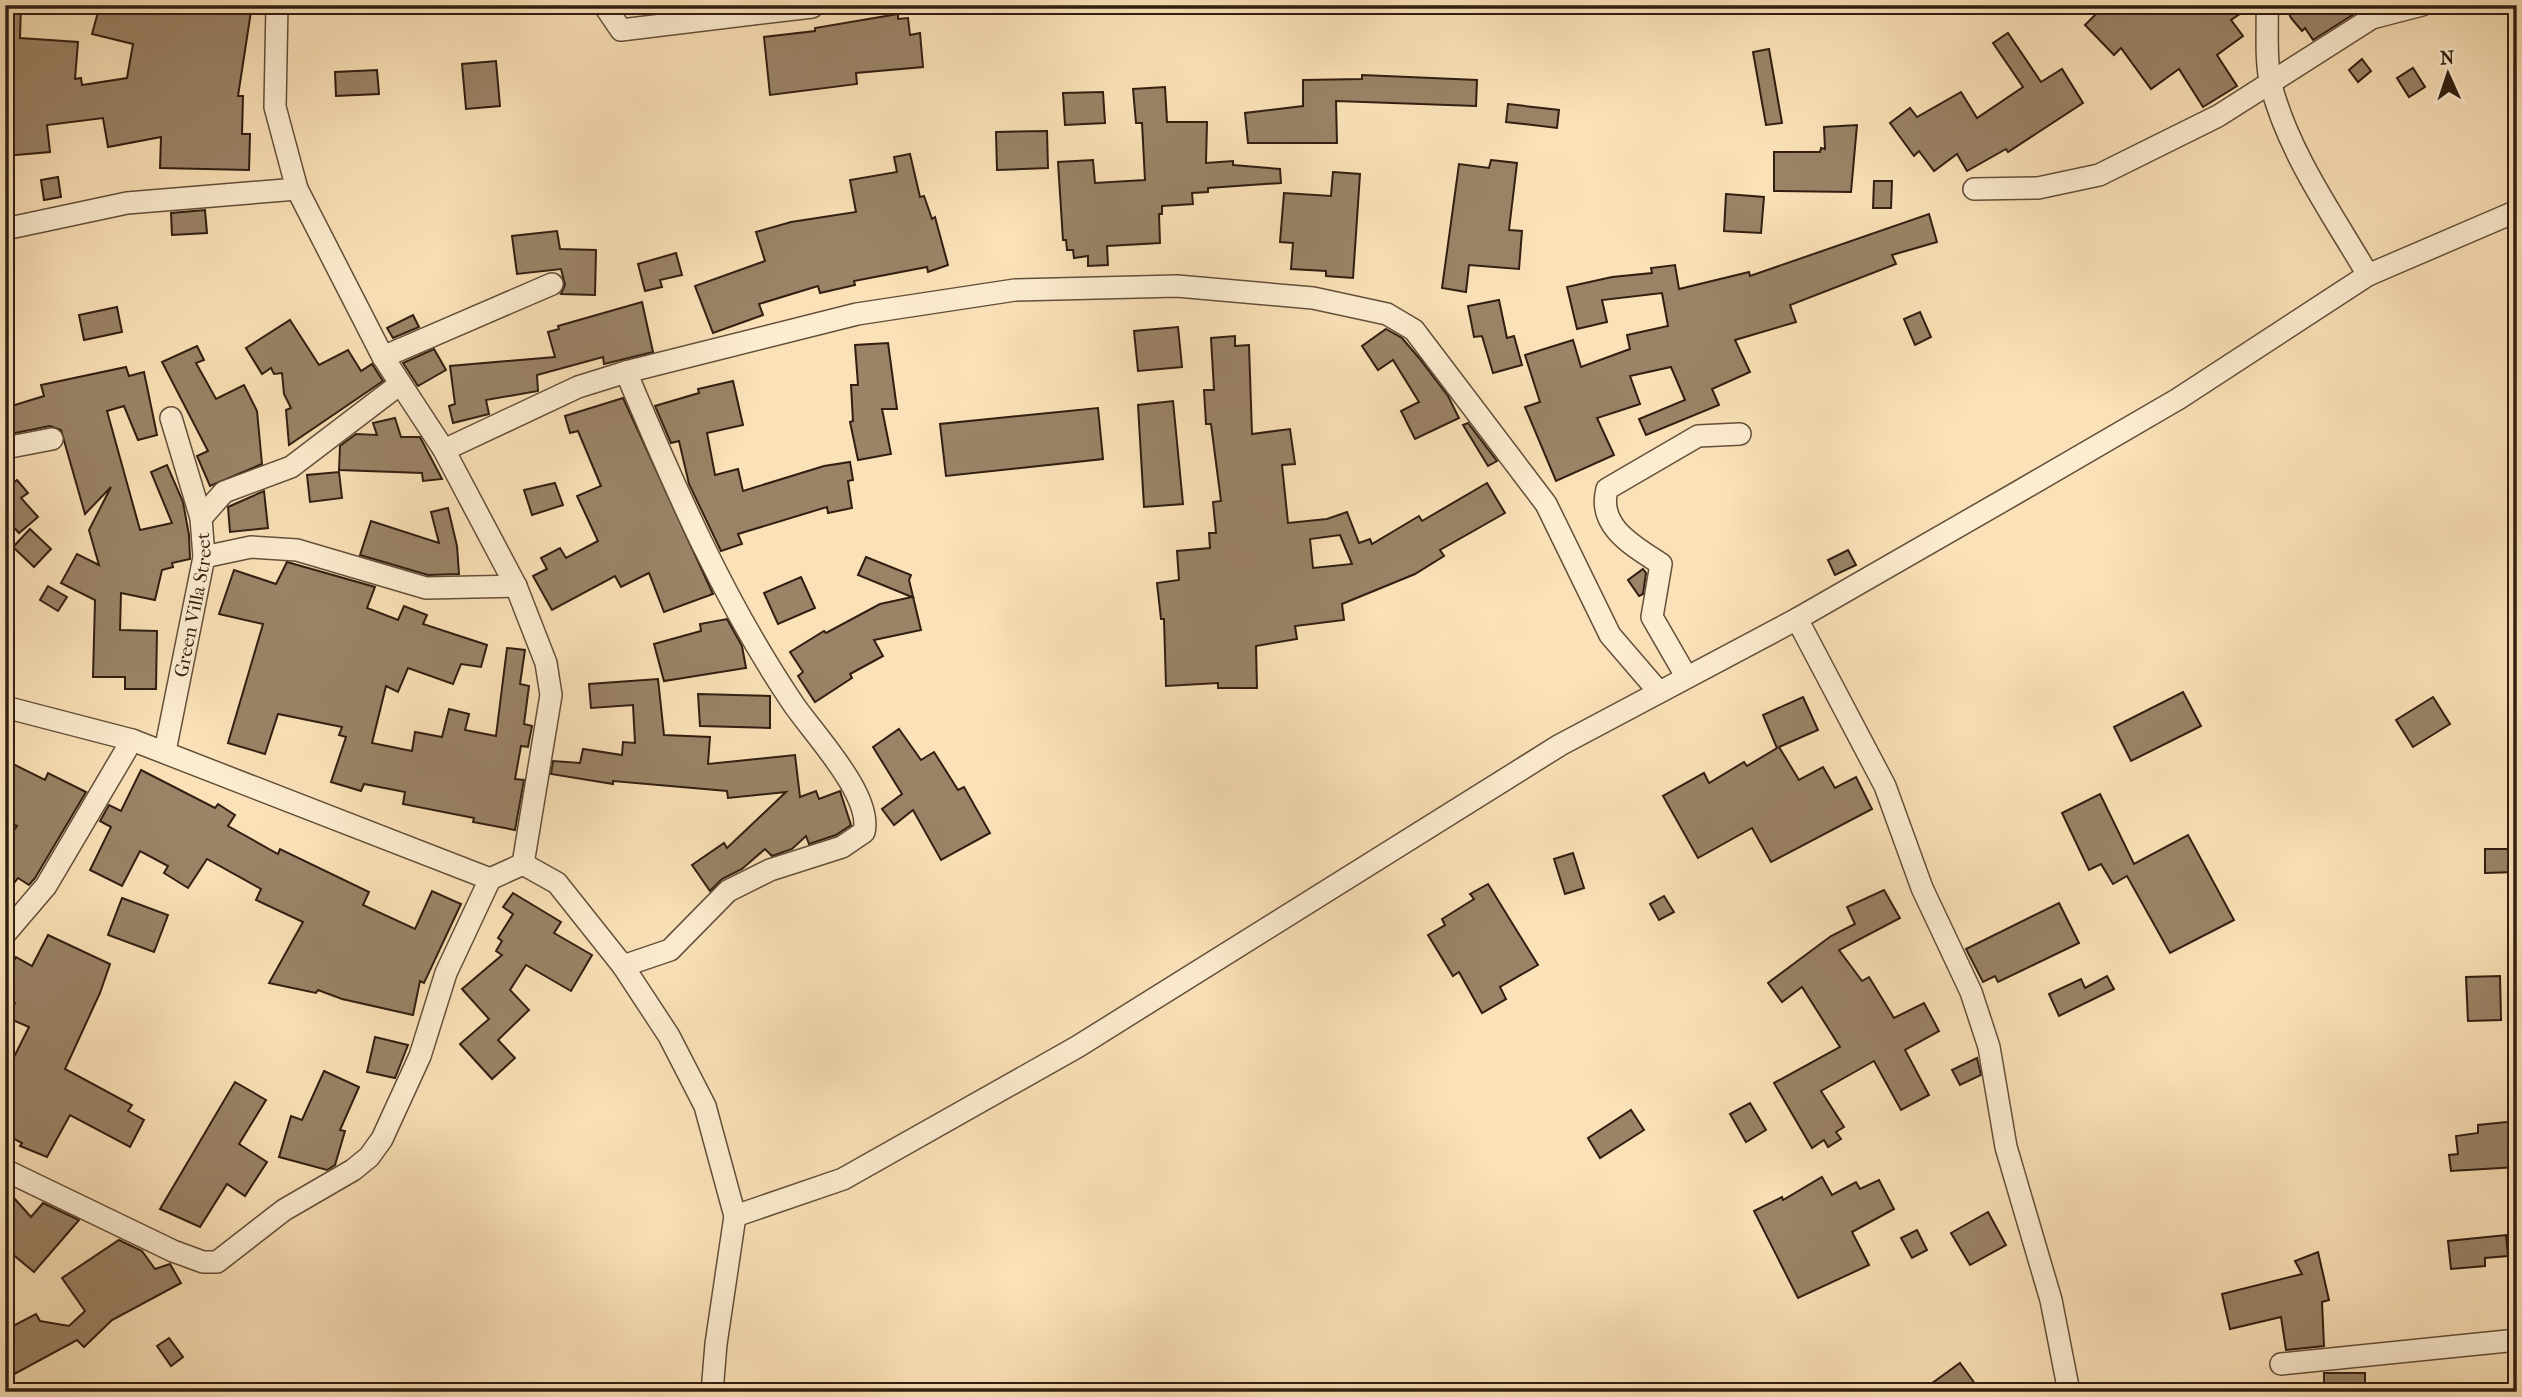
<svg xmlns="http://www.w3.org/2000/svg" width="2522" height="1397" font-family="'IM FELL French Canon',serif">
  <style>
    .building { fill: #9a8367; stroke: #311e11; stroke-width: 2; fill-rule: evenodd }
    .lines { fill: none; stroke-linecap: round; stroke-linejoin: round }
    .minor-casing { stroke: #634f3a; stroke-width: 24 }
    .minor { stroke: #fcecd0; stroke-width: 21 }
    .labels { text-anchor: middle; stroke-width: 5; stroke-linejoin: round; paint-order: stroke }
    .street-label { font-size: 19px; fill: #311e11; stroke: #fcecd0 }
  </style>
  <rect width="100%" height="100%" fill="#fae1b7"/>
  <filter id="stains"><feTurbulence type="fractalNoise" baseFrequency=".00286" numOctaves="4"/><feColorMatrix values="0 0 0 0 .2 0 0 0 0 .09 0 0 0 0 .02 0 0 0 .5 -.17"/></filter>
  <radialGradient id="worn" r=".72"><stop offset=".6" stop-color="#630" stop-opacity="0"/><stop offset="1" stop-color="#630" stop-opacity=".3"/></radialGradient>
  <g class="building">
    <path d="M5,5H21L20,38L78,42L75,79L81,78L82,85L127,78L133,44L92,34L100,5H119L156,14V5H252L238,96H243L242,134H250L249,170L160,168L161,137L108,147L103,118L47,125L50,152L5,156Z"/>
    <path d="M2105,5H2253L2231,20L2243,36L2217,55L2237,86L2203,107L2179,69L2151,89L2121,48L2114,55L2085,25Z"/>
    <path d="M2285,5H2360L2362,9L2313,40L2305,28L2302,31L2291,18Z"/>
    <path d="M898,14V19L908,18L910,35L920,33L923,67L856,73L857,84L770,95L764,37L815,31V28Z"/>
    <path d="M2008,33L2041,82L2062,69L2083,103L2008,152L2006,149L1967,171L1957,154L1934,171L1919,151L1914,156L1890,123L1910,108L1917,117L1961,92L1977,118L2023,87L1993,43Z"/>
    <path d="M1769,49L1782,123L1766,125L1753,52Z"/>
    <path d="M2362,59L2371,71L2358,82L2349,70Z"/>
    <path d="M496,61L500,106L466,109L462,64Z"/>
    <path d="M2413,68L2425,87L2409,97L2397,78Z"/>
    <path d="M377,70L379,94L336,96L335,72Z"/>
    <path d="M1362,75L1477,80L1476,106L1336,101L1337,143H1248L1245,113L1303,106V80L1362,79Z"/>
    <path d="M1165,87L1167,122H1207L1206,163L1233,161V165L1280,169L1281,183L1208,188V192L1192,193L1193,204L1162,206V214H1159L1160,243L1107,246L1108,265L1088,266V256L1074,258L1073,250H1067L1066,240H1063L1058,162L1093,160L1095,183L1145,180L1142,123H1136L1133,89Z"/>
    <path d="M1103,92L1105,123L1065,125L1063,93Z"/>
    <path d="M1508,104L1559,110L1557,128L1506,122Z"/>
    <path d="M1857,125L1851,192L1774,191V152H1820L1821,148L1825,149L1824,127Z"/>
    <path d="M1047,131L1048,168L997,170L996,132Z"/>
    <path d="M910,154L920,197L924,196L932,219L935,217L948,265L928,272L927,267L854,281L855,285L820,293L818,286L759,304L763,315L713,333L695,286L765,261L756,232L791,222L856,212L850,180L897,172L894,157Z"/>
    <path d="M1491,160L1517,163L1509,230L1522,231L1519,269L1469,265L1466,292L1442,288L1459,164L1489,168Z"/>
    <path d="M1333,172L1360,174L1353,278L1326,276V271L1291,269L1293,243L1280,242L1284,193L1331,196Z"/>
    <path d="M58,177L61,197L44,200L41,180Z"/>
    <path d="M1874,181H1892L1891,208H1873Z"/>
    <path d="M1726,194L1764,197L1761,233L1724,231Z"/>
    <path d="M205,210L207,233L172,235L171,213Z"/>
    <path d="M1929,214L1937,242L1892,255L1896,264L1790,305L1796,322L1735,340L1750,372L1712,389L1719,405L1646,435L1639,419L1685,400L1671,367L1630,376L1640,404L1597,418L1614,455L1556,481L1525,407L1540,402L1525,355L1573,340L1581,367L1630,349L1627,335L1668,326L1662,293L1602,300L1607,322L1577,329L1567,287L1612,277L1652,273L1651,268L1675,265L1679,289L1749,272L1750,276Z"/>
    <path d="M557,231L560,249L596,250L595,295L561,294L565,285L561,269L517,274L512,236Z"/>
    <path d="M676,253L682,275L660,280L662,287L645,291L638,264Z"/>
    <path d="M1499,300L1507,338L1514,336L1522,365L1493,373L1482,336L1474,337L1468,306Z"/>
    <path d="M642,302L653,352L604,364L603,357L537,375L538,391L486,400L489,414L453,423L449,406L455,404L450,366L555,357L548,332L559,329L558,326Z"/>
    <path d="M117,307L122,332L84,340L79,315Z"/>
    <path d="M1920,312L1931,337L1915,345L1904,319Z"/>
    <path d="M413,315L419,327L393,338L387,328Z"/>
    <path d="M290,320L319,365L348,350L361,371L372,364L383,381L289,445L286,410L291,408L284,394L282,373L274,374L271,368L262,374L246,348Z"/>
    <path d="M1178,327L1182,367L1138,371L1134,331Z"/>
    <path d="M1386,329L1402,338L1419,358L1448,396L1459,418L1415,439L1401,411L1419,402L1393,360L1378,370L1362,346Z"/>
    <path d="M1235,336V346L1249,345L1252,434L1290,429L1295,464L1282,465L1288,523L1327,519L1347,512L1359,543L1370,539L1372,544L1419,516L1422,521L1487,483L1505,513L1440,550L1444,556L1415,574L1342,604L1344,620L1295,626L1297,639L1256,646L1257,688H1218V683L1166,686L1164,619H1161L1157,583L1179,580L1177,551L1210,548L1209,533H1216L1213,502L1221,501L1211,424H1206L1204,390H1214L1211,338ZM1340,535L1352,564L1313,568L1310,539Z"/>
    <path d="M888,343L897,409H882L891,454L858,460L850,422L853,421L851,385H858L855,345Z"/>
    <path d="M197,346L204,360L196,363L216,399L244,385L257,411L262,464L210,486L197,456L208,451L162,362Z"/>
    <path d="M434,349L446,370L418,386L403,363Z"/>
    <path d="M126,367L129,376L144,372L157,435L138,440L124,406L107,411L140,530L172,523L151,472L167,465L183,502L189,535L190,559L172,563L173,567L162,570L155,600L121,593L120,630L157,631L156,689H125V677H93L95,600L61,583L77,554L99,565L89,530L111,487L85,514L61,430L50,426L5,435V408L44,396L41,385Z"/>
    <path d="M733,381L743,425L707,433L715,475L738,469L743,491L824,466L850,462L853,480L848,481L852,508L828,513L827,507L738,534L742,544L721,551L689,484L679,441L671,443L655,406L699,393L698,389Z"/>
    <path d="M623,398L713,594L664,612L649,573L621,587L615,576L552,610L533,576L547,569L541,558L560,548L566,558L598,541L577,496L601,486L578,431L570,433L565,416Z"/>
    <path d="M1173,401L1183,504L1144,507L1138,405Z"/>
    <path d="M1098,408L1103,459L946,476L940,424Z"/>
    <path d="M395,418L401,437H420L442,479L423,481L422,473L339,470L340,446L356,434L377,435L373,423Z"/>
    <path d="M1468,423L1497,461L1488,466L1463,425Z"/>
    <path d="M339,472L342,498L310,502L307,475Z"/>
    <path d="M5,480L10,486L17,480L28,493L21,498L38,517L19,533L5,518Z"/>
    <path d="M555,483L563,505L532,515L524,490Z"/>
    <path d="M264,491L268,528L230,532L228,507Z"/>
    <path d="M448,508L457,546L459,574L428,575L360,555L371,521L439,543L431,512Z"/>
    <path d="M30,529L51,549L34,567L13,547Z"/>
    <path d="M1848,550L1856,565L1835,575L1828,560Z"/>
    <path d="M866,557L911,575L909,580L921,630L874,640L883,656L850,674L852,678L815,702L798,676L803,672L790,652L824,631L826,633L880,604L912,597L858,575Z"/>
    <path d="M287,562L375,587L367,608L398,620L404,606L427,615L423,624L487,645L481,667L461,664L453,684L408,668L398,692L386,686L372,743L412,751L415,732L442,737L449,709L469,714L465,730L496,736L507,648L525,650L520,684L529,686L524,724L532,726L528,747L521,746L515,779L524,780L515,830L473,822L474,818L403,804L405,792L364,784L361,791L331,782L346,737L339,735L342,727L278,714L265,754L228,743L263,624L219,614L234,570L276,584Z"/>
    <path d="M1643,569L1646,573L1643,594L1639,596L1628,580Z"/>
    <path d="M801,577L815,608L778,624L764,593Z"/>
    <path d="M48,586L67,597L58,611L40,600Z"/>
    <path d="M727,619L742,646L746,668L664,681L654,644L701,631L700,624Z"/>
    <path d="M658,679L664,735L710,737L708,764L795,755L800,797L816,791L819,799L840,791L851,825L836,835L809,844L806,836L792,849L772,856L765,849L742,869L722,879L710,891L692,865L724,843L727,848L786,792L728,798L727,791L613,781V784L551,774L553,761L580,763L583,749L622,755L623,742L635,743L633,705L591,708L589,684Z"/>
    <path d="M2183,692L2201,726L2131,761L2114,727Z"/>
    <path d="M698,694L770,696V728L700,726Z"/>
    <path d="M1803,697L1818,730L1779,747L1799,780L1823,767L1835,788L1856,777L1872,809L1771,862L1752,828L1698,858L1663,796L1704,773L1709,783L1744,762L1747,766L1777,748L1763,715Z"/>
    <path d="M2433,697L2450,724L2413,747L2396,720Z"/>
    <path d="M899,729L921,760L934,752L958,790L964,787L990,833L941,860L913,810L894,825L882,809L902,794L873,747Z"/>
    <path d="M5,760L45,780L48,773L86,792L35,878L29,885L18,878L5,895V842L17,826L5,821Z"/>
    <path d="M141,770L215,808L218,804L235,815L228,826L278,854L280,849L369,892L363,905L415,929L432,891L461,904L424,983L420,981L413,1015L342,999L318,990L316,993L269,983L303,922L256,900L261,889L207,859L188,888L164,873L168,866L140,851L122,886L90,870L111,827L100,821L109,805L121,811Z"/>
    <path d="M2100,794L2134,864L2188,835L2234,920L2170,953L2127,876L2113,884L2101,864L2089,870L2062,813Z"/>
    <path d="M2485,849H2517V872L2485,873Z"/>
    <path d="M1573,853L1584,888L1565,894L1554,859Z"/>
    <path d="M1488,884L1538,965L1500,987L1506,999L1482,1013L1459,972L1453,976L1428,935L1445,925L1442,919L1474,899L1470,894Z"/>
    <path d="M1884,890L1900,918L1839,950L1862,981L1869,977L1894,1018L1924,1003L1939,1031L1905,1050L1929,1095L1901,1110L1874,1061L1821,1091L1844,1127L1836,1132L1841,1139L1828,1147L1824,1140L1812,1148L1774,1083L1840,1047L1802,987L1782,1002L1768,983L1831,936L1855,924L1847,907Z"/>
    <path d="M513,893L561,922L554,933L592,955L571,991L526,965L510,990L529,1010L498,1040L515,1058L492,1079L460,1044L489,1019L462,989L502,955L496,951L502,941L498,938L513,914L503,907Z"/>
    <path d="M1664,896L1674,912L1659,920L1650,904Z"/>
    <path d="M122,898L168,915L154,952L108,935Z"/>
    <path d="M2059,903L2079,943L1998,982L1995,976L1983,982L1966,949Z"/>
    <path d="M48,935L110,964L100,993L65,1069L132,1105L128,1111L144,1120L130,1147L70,1115L47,1157L20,1146L22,1143L5,1134V1075L29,1027L8,1018L15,1003L5,996V962L11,966L16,957L32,966Z"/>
    <path d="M2107,976L2114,989L2059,1016L2049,994L2081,979L2085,988Z"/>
    <path d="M2500,976L2501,1020L2468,1021L2466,977Z"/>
    <path d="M375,1037L408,1045L395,1078L367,1072Z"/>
    <path d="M1977,1058L1981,1075L1960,1085L1952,1070Z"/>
    <path d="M324,1071L359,1087L340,1130L345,1131L335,1165L327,1170L279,1157L291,1116L302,1120Z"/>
    <path d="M235,1082L266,1100L239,1144L267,1162L245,1196L227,1184L200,1227L160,1209Z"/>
    <path d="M1750,1103L1766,1130L1746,1142L1730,1114Z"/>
    <path d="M1631,1110L1644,1130L1600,1158L1588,1138Z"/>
    <path d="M2516,1121L2517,1167L2451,1171L2449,1155L2458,1154L2456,1136L2478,1133V1125Z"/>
    <path d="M1822,1177L1832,1195L1856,1182L1860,1189L1879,1180L1894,1209L1852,1232L1869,1265L1798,1298L1754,1211L1782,1197L1783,1200Z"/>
    <path d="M5,1188L31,1217L43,1203L79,1220L34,1272L5,1248Z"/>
    <path d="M1988,1212L2006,1245L1970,1265L1951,1233Z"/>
    <path d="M1917,1230L1927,1250L1912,1258L1901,1238Z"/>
    <path d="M2506,1235L2508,1256L2485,1258V1266L2451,1269L2448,1241Z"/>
    <path d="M119,1240L142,1251L155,1269L170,1264L181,1283L112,1320L84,1347L77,1340L5,1379V1330L36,1314L40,1321L69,1326L85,1311L62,1278Z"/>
    <path d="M2318,1252L2329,1300L2322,1302L2324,1346L2286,1350L2281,1317L2230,1329L2222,1294L2302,1274L2295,1261Z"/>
    <path d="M169,1338L183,1357L171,1366L157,1346Z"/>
    <path d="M1960,1363L1981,1392H1919L1935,1381Z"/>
    <rect x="2324" y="1373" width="41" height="19"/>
  </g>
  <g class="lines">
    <defs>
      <g id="minor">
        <path d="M277,5L275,107L297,189L383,357L444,450L516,586L546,663L551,695L523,864"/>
        <path d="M604,5L621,30L812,7"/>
        <path d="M2267,5C2268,30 2265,61 2271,85C2289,154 2333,215 2368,275"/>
        <path d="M1974,189L2038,188L2099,175L2218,116L2372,18L2422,5"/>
        <path d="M5,229L127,203L297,189"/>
        <path d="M383,357L552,284"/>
        <path d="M5,448L52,439"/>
        <path d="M444,450L578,387L626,372L857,314L1015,290L1177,286L1313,298L1387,314L1414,330L1546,504L1610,635L1659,692"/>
        <path d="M201,518L224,492L291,467L400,384"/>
        <path d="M204,557L251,547L297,550L426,588L516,586"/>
        <path d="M1797,619L1885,786L1922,888L1971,992L1989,1047L2006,1147L2051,1300L2069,1392"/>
        <path d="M1686,676L1652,617L1661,564C1634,546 1597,527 1607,489L1698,436L1740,434"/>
        <path d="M5,707L132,740L490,879L523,864"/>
        <path id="s1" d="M165,751L204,557L201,518L171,418"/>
        <path d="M523,864L557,883L623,966L669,1036L705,1106L735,1216L716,1344L712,1392"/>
        <path d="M5,934L46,886L132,740"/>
        <path d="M623,966L670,950L728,891L770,870L842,847L864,832C873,796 814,734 794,705C724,602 674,486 626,372"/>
        <path d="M5,1170L173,1251L203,1262H217L284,1210L353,1170L369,1157L382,1139L420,1056L446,973L490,879"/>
        <path d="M735,1216L843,1179L1077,1047L1560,745L1797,619L2018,492L2178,399L2368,275L2517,211"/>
        <path d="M2281,1364L2517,1340"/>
      </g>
    </defs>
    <use href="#minor" class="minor-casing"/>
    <use href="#minor" class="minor"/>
  </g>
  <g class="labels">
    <g class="street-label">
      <text dy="7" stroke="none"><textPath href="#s1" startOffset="149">Green Villa Street</textPath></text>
    </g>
  </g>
  <rect width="2522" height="1397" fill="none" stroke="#fae1b7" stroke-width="28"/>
  <rect x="7" y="7" width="2508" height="1383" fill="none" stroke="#311e11" stroke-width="3.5"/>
  <rect x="14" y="14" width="2494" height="1369" fill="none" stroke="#311e11" stroke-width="2"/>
  <g transform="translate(2448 74) rotate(357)" stroke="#fcecd0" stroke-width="5" paint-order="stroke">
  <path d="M0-5L12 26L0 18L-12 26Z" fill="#311e11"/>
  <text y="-10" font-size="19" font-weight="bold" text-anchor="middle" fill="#311e11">N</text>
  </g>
  <rect width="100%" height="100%" filter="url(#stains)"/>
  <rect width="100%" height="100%" fill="url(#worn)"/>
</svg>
